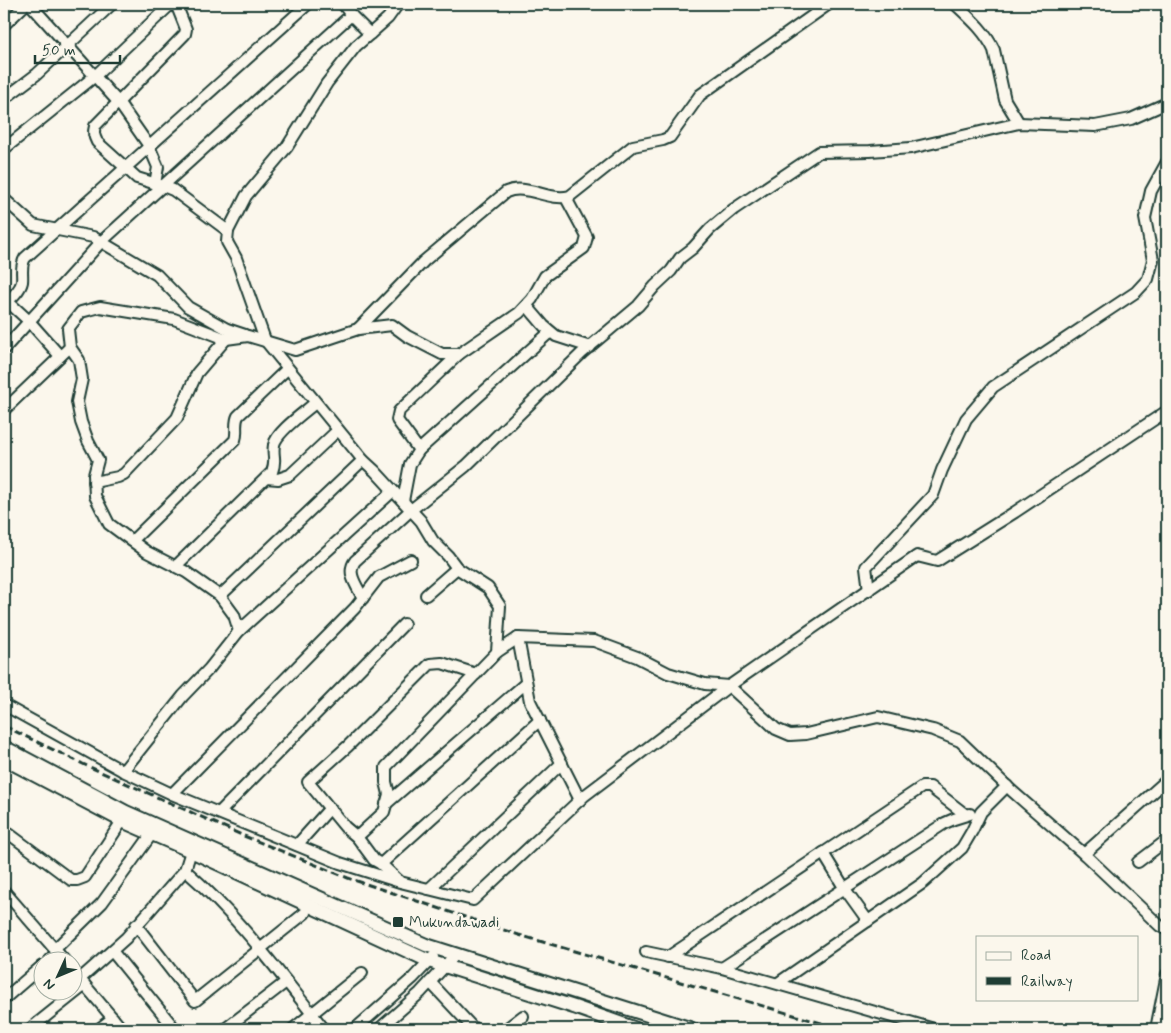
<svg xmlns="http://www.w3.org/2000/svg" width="1171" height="1033" font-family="Mynerve,sans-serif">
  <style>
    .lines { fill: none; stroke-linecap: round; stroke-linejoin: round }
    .minor-casing { stroke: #1f3d34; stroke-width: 14 }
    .tertiary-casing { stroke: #1f3d34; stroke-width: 16 }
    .minor { stroke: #fbf7ec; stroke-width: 10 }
    .tertiary { stroke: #fbf7ec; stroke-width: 12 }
    .rail { stroke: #1f3d34; stroke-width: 3; stroke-dasharray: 8 4; stroke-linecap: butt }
    .poi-dot { fill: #1f3d34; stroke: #fbf7ec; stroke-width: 2 }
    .labels { text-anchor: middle; stroke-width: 5; stroke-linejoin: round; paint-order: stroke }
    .poi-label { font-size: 15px; fill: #1f3d34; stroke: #fbf7ec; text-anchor: start }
  </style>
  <rect width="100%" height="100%" fill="#fbf7ec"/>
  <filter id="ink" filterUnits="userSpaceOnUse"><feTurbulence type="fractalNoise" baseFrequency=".02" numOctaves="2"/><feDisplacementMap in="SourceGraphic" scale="10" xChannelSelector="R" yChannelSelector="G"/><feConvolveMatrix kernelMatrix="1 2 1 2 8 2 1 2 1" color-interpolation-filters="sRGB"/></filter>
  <g filter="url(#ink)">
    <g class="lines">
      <defs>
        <g id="minor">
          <path d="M30,4L119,103L149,146L158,167L155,184"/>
          <path d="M176,4L186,29L185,34L95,126C93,133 94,136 97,142L137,178L163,186L173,190L228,231"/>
          <path d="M343,4L351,15"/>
          <path d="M955,4C970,18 985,31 994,50L1005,100L1019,123"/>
          <path d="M4,25L26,4"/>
          <path d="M370,34L356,46L327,83L287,147L246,196L228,231L227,242L236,258L265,340L363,460L375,471L421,521L433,541L448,556L457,568L488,588L500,606L497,652"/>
          <path d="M4,99L37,74L112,4"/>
          <path d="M4,149L95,76L171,4"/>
          <path d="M4,199L33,225L93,237L157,275L188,307L227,329L245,335"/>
          <path d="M4,298L29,321L60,356"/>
          <path d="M4,305C10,299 20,291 22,282C23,274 20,266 25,258L308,4"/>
          <path d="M527,306L544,326L556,336L590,347"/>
          <path d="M358,329L424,261L506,192C526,183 549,202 570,196L633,146L663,140L670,137L700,95L829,4"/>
          <path d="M4,349L101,242L351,15L370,34L388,18L398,4"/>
          <path d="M4,410L70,347"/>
          <path d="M419,450L397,420L399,411L459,354"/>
          <path d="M266,478L278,479L290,475L338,430"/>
          <path d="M94,482L118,477L124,474L177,418L197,373L226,339"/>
          <path d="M403,501L410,464L419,450L550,332"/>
          <path d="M132,541L235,440C238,432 234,424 238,416L287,369"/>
          <path d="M176,566L272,472C277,460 272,456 274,445C276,432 305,412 315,403"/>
          <path d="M869,590L866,567L933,495L942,470L966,419L993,387L1136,292L1148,279L1153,260L1145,218L1151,191L1167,162"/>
          <path d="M426,595L457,568"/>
          <path d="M220,596L363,460"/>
          <path d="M363,598C357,586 346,573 355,561L411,510L466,466L582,353L638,306L655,286L671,271L680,258L693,248L710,229L734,209L819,152L870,151L911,148L1019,123L1095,126L1131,119L1167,103"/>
          <path d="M239,631L234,615L220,596L186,572L147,552L109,524L95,496L94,475L98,460L88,441L81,422L77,402L82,379L79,360L70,347L68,329L81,312L100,307L174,319L226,339L248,336L295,350L358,329L392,325L407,336L442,354H459L519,313L532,299L545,276L584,248L587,237L566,198"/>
          <path d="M518,638L530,701L580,800"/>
          <path d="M4,705L123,771L172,794L340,863L400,882L473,900L584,796L729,686L776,729L790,735L806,734L878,717L933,730L960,741L1012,791L1084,854L1160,926L1167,930"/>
          <path d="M123,771L183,696L209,669L239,631L393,491"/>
          <path d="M172,794L355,608L379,577L411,560"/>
          <path d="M386,804L526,683"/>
          <path d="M219,813L404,624"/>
          <path d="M4,830L71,880H77L85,877L122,821"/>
          <path d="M357,837L384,812L389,794L386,782V767L497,652L518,638L594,641L637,657L668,673L705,684L729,686L917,556L937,561L1015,512L1167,411"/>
          <path d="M297,845L330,808"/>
          <path d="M823,853L845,889L868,921"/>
          <path d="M1084,854L1167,780"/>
          <path d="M1138,862L1167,840"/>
          <path d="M381,864L540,720"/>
          <path d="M185,870L191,851"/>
          <path d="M398,880L381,864L374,860L357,837L345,827L308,782L348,746L430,664L442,663L476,674"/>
          <path d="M429,889L562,763"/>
          <path d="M4,891L64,960"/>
          <path d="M136,925L195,1001L305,913"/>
          <path d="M55,949L102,903L151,835"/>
          <path d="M112,951L175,1029"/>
          <path d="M646,952L722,968L934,1029"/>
          <path d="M668,957L922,787H930L966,815"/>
          <path d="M50,960L58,953"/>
          <path d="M722,968L945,823L954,819L970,814"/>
          <path d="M72,970L122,1029"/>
          <path d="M80,979L126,938L185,870C239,917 280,974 324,1029"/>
          <path d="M430,982L474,1029"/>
          <path d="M778,983L923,883L962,848L972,831L981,812L1007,786"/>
          <path d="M4,999L42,966"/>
          <path d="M30,1029L85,985"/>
          <path d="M99,1029L113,1018"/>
          <path d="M225,1029L286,982"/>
          <path d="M293,1029L362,973"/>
          <path d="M355,1029L413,978L433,957"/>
          <path d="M379,1029L420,993L456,954"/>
          <path d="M506,1029L523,1016"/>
          <path d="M1156,1029L1167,974"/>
        </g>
        <g id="tertiary">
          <path d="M4,747L126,812L426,945L692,1029"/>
          <path d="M4,759L122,821L191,851L429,961L574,1007L636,1029"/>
        </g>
      </defs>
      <use href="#minor" class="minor-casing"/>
      <use href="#tertiary" class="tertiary-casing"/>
      <use href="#minor" class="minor"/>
      <use href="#tertiary" class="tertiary"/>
      <path class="rail" d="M4,726L83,764L244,836L348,878L519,935L842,1029"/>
    </g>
  </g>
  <rect class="poi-dot" x="392" y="916" width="12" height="12" rx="2.5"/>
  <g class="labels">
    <g class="poi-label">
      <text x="409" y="927">Mukundawadi</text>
    </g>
  </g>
  <rect width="1171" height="1033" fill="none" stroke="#fbf7ec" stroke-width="20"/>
  <rect x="10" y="10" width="1151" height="1013" fill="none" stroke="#1f3d34" stroke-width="2" filter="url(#ink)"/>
  <rect x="976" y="936" width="162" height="65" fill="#fbf7ec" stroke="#a3ada2"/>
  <rect x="986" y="952" width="25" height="8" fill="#fbf7ec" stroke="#a3ada2"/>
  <text x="1021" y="960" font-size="15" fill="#1f3d34">Road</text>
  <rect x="986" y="977" width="25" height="8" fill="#1f3d34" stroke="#a3ada2"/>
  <text x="1021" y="986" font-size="15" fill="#1f3d34">Railway</text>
  <g transform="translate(58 976) rotate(226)"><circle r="24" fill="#fbf7ec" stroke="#a3ada2"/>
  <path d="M0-4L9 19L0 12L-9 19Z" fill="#1f3d34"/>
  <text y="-8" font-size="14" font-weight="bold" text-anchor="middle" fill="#1f3d34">N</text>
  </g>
  <path d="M35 55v8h85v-8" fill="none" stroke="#1f3d34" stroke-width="2.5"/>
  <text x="42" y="55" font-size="15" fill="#1f3d34" stroke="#fbf7ec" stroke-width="4" paint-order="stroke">50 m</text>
</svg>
